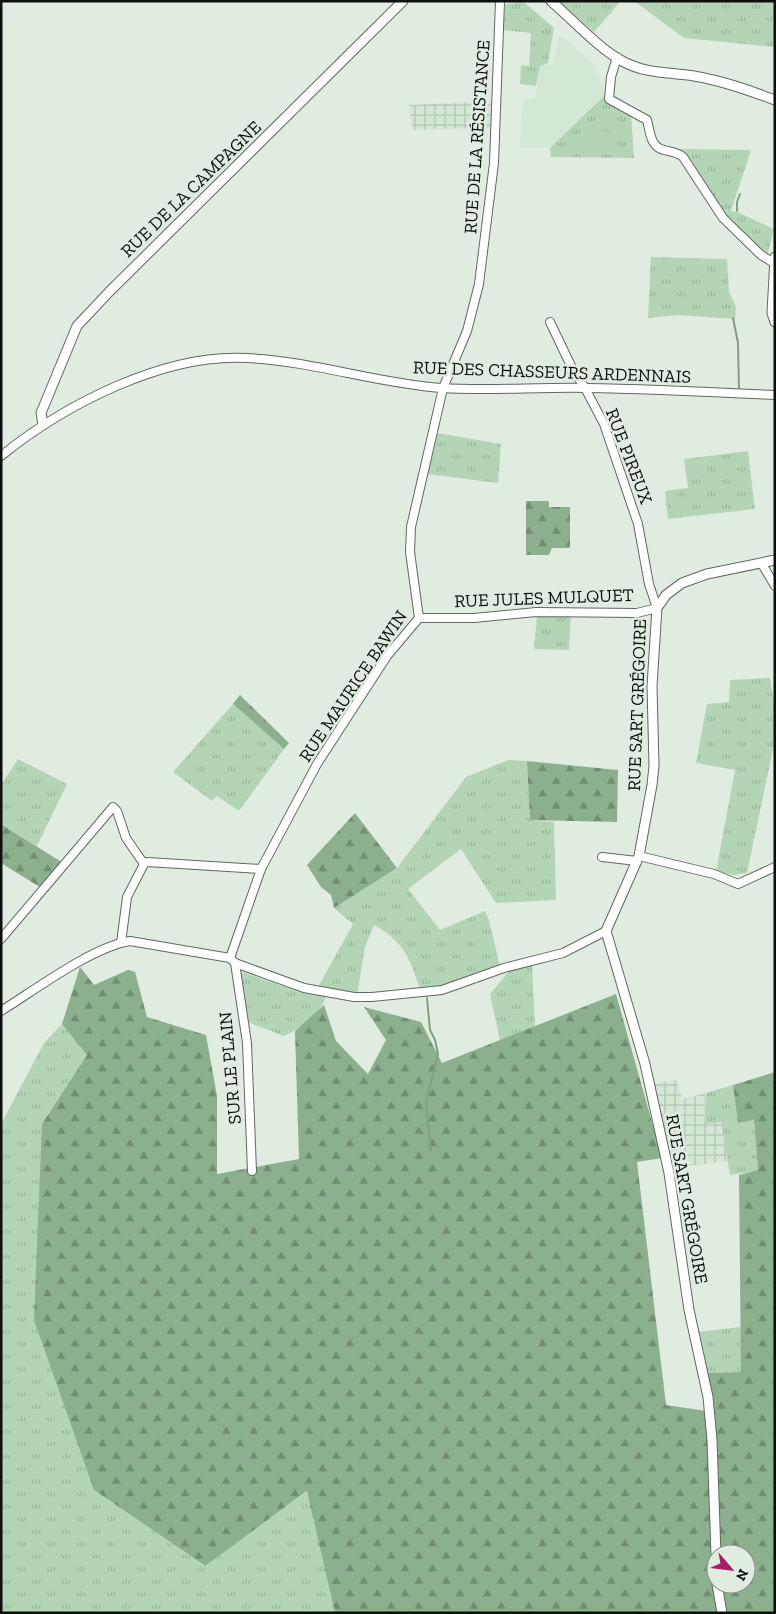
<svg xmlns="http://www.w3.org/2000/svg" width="776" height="1614" font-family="'Zilla Slab',serif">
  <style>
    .built { fill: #d4e6d4 }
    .industrial { fill: url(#industrial-grid) }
    .grass { fill: url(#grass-tufts) }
    .forest { fill: url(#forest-firs); fill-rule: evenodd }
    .pitch { fill: #b4d5b5 }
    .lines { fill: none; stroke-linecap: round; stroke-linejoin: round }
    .stream { stroke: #7ea180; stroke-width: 2 }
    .minor-casing { stroke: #5f6960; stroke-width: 10 }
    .tertiary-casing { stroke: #5f6960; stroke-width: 11 }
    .minor { stroke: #fff; stroke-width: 8 }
    .tertiary { stroke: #fff; stroke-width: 9 }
    .labels { text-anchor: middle; stroke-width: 5; stroke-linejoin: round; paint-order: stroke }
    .street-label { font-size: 18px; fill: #0c100c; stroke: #e1ece1 }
  </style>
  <defs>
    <pattern id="industrial-grid" width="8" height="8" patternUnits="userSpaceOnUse" patternTransform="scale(1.25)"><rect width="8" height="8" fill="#d4e6d4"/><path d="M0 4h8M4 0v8" fill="none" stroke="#b5c4b5"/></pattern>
    <pattern id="grass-tufts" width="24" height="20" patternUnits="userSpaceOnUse" patternTransform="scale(1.25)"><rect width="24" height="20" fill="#b4d5b5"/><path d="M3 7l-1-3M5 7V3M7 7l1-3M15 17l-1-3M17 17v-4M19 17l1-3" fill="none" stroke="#9ab69a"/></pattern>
    <pattern id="forest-firs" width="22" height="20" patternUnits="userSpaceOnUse" patternTransform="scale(1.25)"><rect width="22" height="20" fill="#8caf8d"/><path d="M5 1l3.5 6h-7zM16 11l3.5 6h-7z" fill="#718d72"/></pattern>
  </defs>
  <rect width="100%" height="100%" fill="#e1ece1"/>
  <path class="built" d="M559,34L595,65L606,94L550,148H520L523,100L535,98L540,66L553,64Z"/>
  <g class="industrial">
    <path d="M491,101V128L412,130L409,105Z"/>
    <path d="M677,1080L682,1099L705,1093L704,1124L721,1121L728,1161L670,1168L652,1084Z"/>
  </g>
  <g class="grass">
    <path d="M558,1H621L594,32Z"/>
    <path d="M634,1H775V47L684,38Z"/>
    <path d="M520,2H524L554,28L548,63L540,66L536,86L520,84L521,65L529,66L531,33L502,30L503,5Z"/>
    <path d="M606,94L631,113L634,158L551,157L550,148Z"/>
    <path d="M676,149L751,150L731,211L737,212L774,229L767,256L732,224L707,190L691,162Z"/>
    <path d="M651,257L727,259L729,292L736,307L735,319L677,315L648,318Z"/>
    <path d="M437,433L501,444L498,483L426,474Z"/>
    <path d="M748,451L755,509L668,519L665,491L688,488L684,459Z"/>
    <path d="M537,615H571L569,650L534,649Z"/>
    <path d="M770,678L775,709V740L747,873L733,875L716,871L735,770L696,763L707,704L729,702L730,680Z"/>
    <path d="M233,704L284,749L239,811L217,796L212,801L173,772Z"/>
    <path d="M18,759L67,784L37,846L1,824V785Z"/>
    <path d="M508,760L527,761L530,820L554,822L556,900L496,903L461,849L408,889L440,930L485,911L489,920L500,966L454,983L420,990C411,959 403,941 374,925L365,947L357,995L318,987L353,924L334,908L397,868L466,777Z"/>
    <path d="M532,964L535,1027L500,1041L490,994L510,970Z"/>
    <path d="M243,972L299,992L326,996C323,1012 299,1029 284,1036L245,1021L237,976Z"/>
    <path d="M62,1024L87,1055L42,1124L94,1490L204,1566L308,1491L335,1613H1V1124L44,1043Z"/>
    <path d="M733,1085L738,1122L754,1120L758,1171L730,1175L721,1122L704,1124L706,1093Z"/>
    <path d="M741,1327V1372L706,1373L696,1332Z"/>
  </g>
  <g class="forest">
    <path d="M526,501H549V507H570V548H552L549,555H526Z"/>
    <path d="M240,695L289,743L284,749L233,704Z"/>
    <path d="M527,761L618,770L617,822L530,820Z"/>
    <path d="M355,813L397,868L334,908L331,895L321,887L307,865Z"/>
    <path d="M1,824L63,863L43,889L1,863Z"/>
    <path d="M80,967L94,985L128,970L135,972L147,1017L206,1035L217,1096V1174L299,1159L295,1031L324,1005L336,1041L368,1074L386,1040L364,1007L421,1022L442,1063L616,994L662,1158L637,1162L666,1405L706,1411V1373L741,1372L739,1175L758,1170L754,1120L738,1123L733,1085L775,1072V1613H335L307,1491L205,1566L94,1490L34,1320L42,1124L87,1055L62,1024ZM716,1554H746V1584H716Z"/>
  </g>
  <path class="pitch" d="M616,131L617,151L582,153L581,133Z"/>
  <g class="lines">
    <g class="stream">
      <path d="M737,211V202L740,194"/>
      <path d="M733,318L738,343L739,389"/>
      <path d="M427,998L430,1030L435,1040L438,1054L426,1102L431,1150"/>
      <path d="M775,1050V1105"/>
    </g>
    <defs>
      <g id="minor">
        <path d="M617,57L611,77L609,99L647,120C650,131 650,147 664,150C672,152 677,152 683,157L723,218L761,255L774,263"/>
        <path d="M1,456C64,405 164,353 247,358C312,361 376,383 441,388C489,391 538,387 586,388C649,389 712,392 775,395"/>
        <path d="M762,564L775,586"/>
        <path d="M419,618H474L536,612L637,613L657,608L649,584L638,524L604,424L585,388L572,368L550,322"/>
        <path d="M639,856L714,874L738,884L775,867"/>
        <path d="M602,857L637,861"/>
        <path d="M1,939L113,807L117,811L126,838L144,864"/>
        <path d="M121,943L127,897L144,864L147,862L261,869"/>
        <path d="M230,958L261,869L317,764L387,656L419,618L410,552L411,527L443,388L467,331L479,284L494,163L500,1"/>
        <path d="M235,963L247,1043L252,1171"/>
        <path d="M1,1011C35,990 92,947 130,941L230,958L235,963L304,988L354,997H372L442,990L504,968L563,953L606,931"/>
      </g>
      <g id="tertiary">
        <path d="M551,1C573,20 599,49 624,62C647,74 670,72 694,76C723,81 748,90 775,100"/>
        <path d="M775,257L772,313L775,322"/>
        <path d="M43,424L41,413L77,326L109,292L403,1"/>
        <path d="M716,1555L712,1440L708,1397L689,1310L669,1173L645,1064L606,931L639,856L652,785L654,766L652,686L657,608L666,595L682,583L707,574L775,560"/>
        <path d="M717,1584L722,1613"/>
      </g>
    </defs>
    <use href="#minor" class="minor-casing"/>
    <use href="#tertiary" class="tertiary-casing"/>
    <use href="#minor" class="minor"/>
    <use href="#tertiary" class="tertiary"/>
  </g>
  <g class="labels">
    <g class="street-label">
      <text transform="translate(477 137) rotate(-86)" y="6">RUE DE LA RÉSISTANCE</text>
      <text transform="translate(191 189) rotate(-44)" y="6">RUE DE LA CAMPAGNE</text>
      <text transform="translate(552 372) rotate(2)" y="6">RUE DES CHASSEURS ARDENNAIS</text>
      <text transform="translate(629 456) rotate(69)" y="6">RUE PIREUX</text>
      <text transform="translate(544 598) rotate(-2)" y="6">RUE JULES MULQUET</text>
      <text transform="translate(353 686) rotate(-56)" y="6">RUE MAURICE BAWIN</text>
      <text transform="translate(637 705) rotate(-88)" y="6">RUE SART GRÉGOIRE</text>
      <text transform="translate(230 1068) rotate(-95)" y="6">SUR LE PLAIN</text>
      <text transform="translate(687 1199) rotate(80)" y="6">RUE SART GRÉGOIRE</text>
    </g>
  </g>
  <rect width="776" height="1614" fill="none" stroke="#0c100c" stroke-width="5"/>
  <g transform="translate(731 1569) rotate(118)"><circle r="24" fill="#e1ece1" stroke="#8c948c"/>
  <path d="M0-4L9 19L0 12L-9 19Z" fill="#a71d63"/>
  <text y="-8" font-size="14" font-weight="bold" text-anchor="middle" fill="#0c100c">N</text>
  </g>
</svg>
